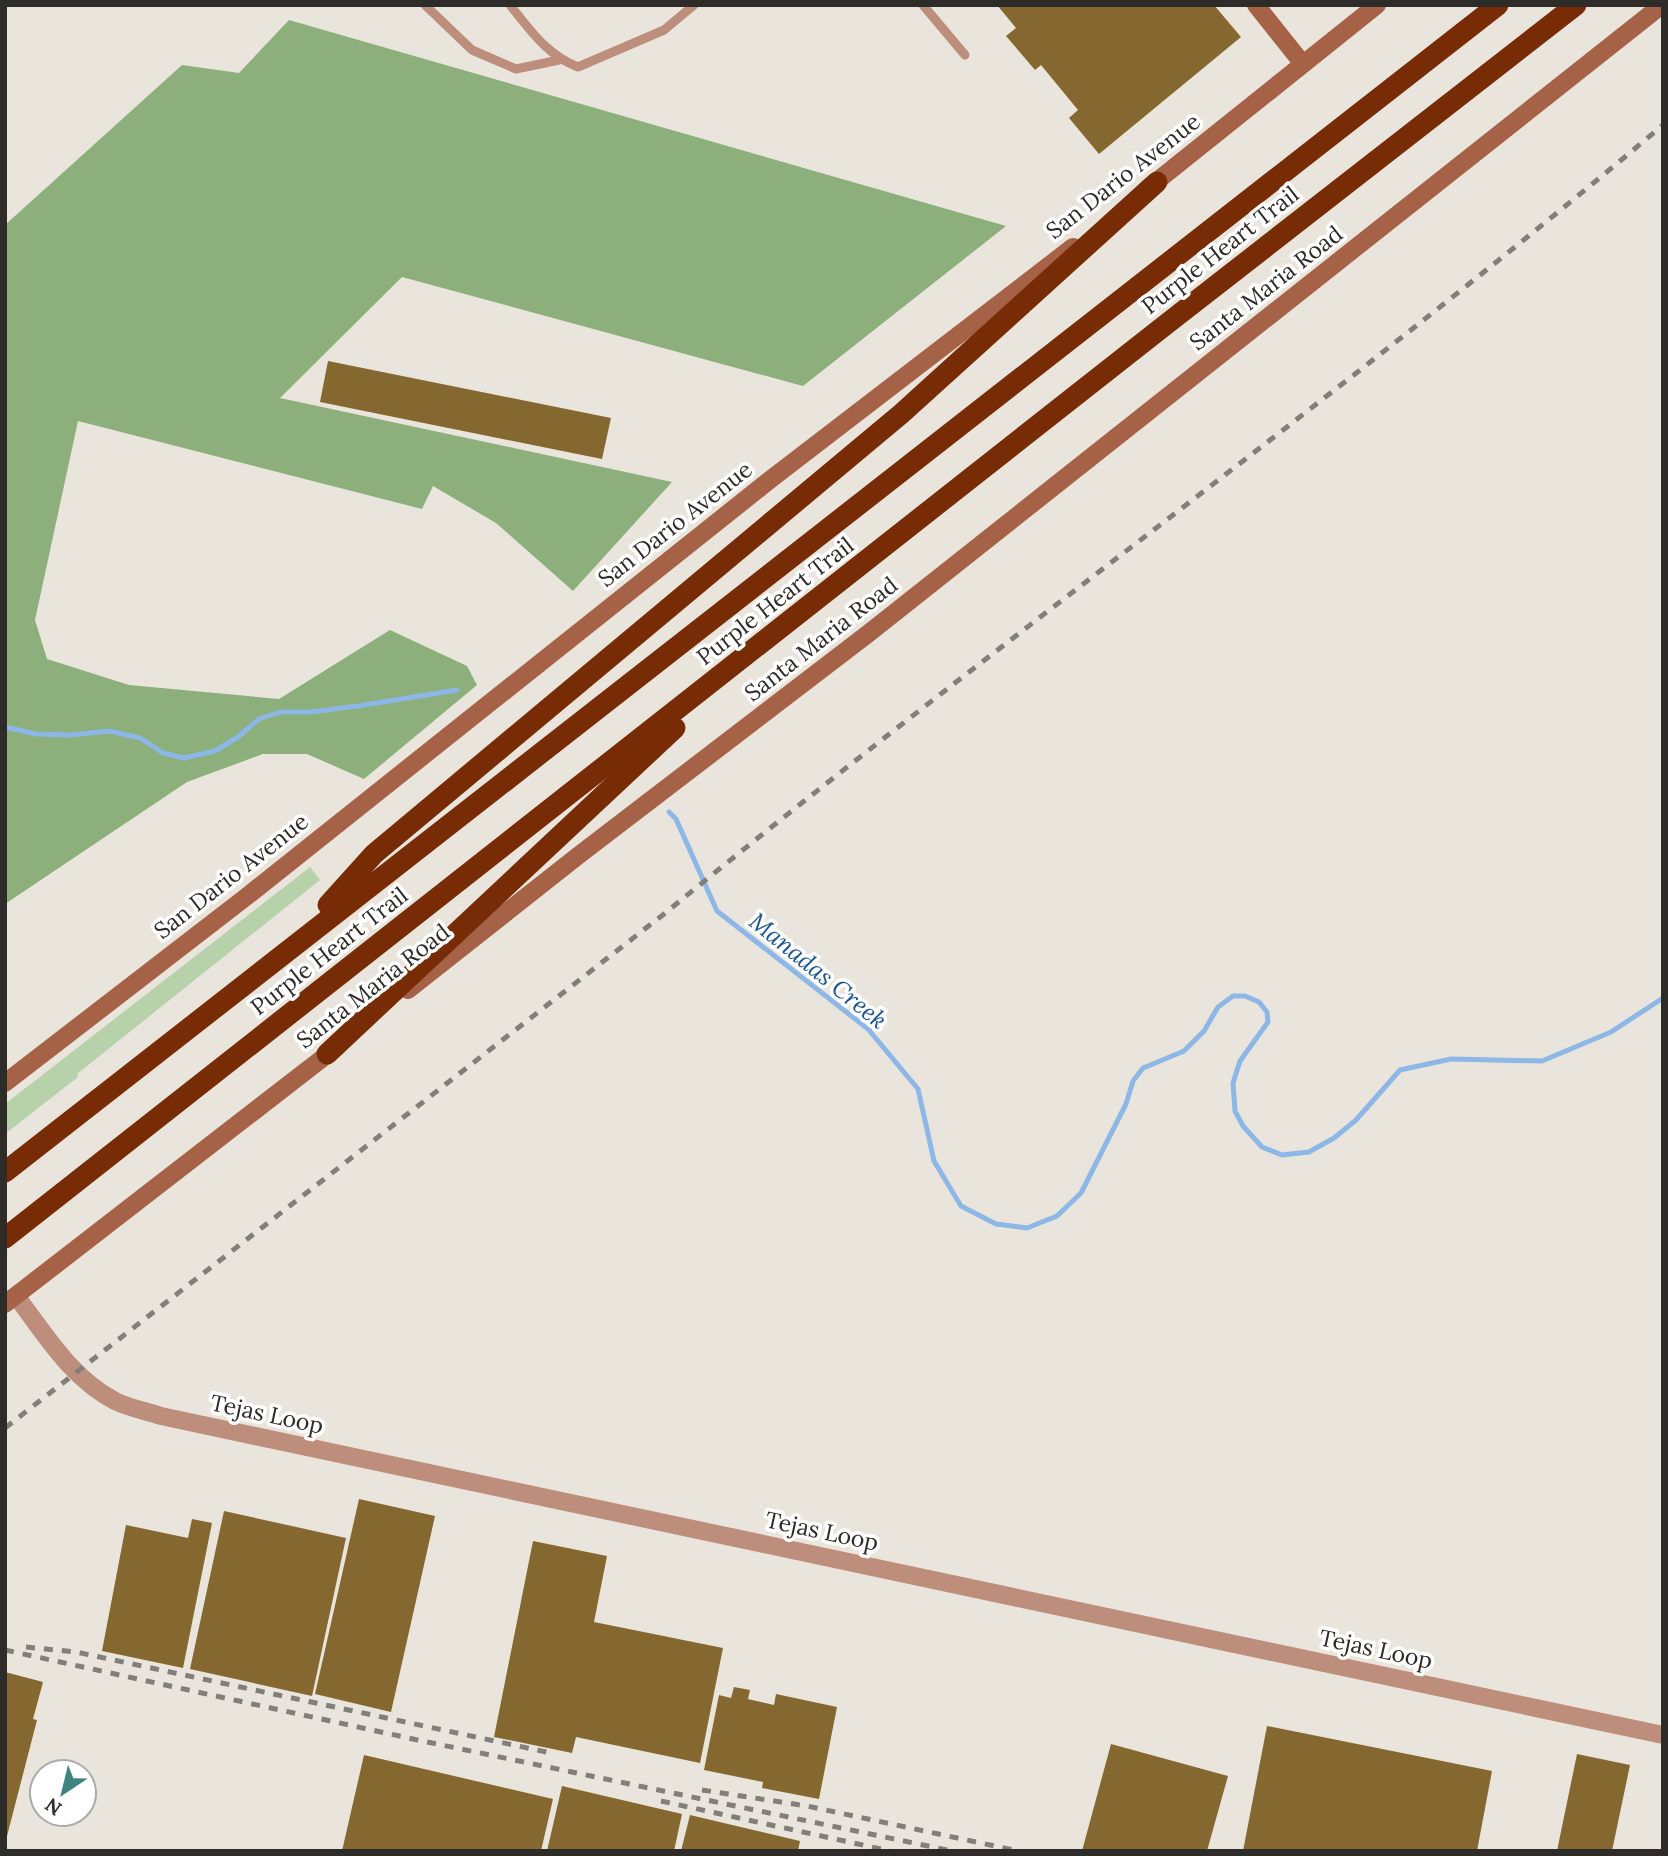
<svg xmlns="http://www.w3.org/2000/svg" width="1668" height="1856" font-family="Lora,serif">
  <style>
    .green { fill: #b7d1ab }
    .forest { fill: #8caf7b }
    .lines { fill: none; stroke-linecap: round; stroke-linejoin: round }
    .stream { stroke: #8db7e7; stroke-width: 5 }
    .building { fill: #85682f }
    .lane { stroke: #bd8e7b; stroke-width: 9 }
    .street { stroke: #bd8e7b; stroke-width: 18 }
    .secondary { stroke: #a66246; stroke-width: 18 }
    .highway { stroke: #772c05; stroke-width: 21 }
    .rail { stroke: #827e79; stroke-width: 5; stroke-dasharray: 9 9; stroke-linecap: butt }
    .labels { text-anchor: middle; stroke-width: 7; stroke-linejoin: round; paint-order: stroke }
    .street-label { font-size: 23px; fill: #2e2c29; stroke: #fff }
    .water-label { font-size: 24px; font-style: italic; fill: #1d5590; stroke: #fff }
  </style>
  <rect width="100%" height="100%" fill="#eae5dc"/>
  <path class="green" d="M310,867L320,880L77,1074L78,1077L5,1134V1104Z"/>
  <path class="forest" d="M289,20L1006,226L803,386L402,277L280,398L672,482L573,591L496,523L433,486L422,509L78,421L35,620L47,659L129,685L279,699L390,630L467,666L477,685L364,779L307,754H263L187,782L5,904V225L182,65L239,73Z"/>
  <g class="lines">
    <g class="stream">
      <path d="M5,727L36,734L70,735L109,731L140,738L163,753L184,758L215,751L238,737L259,719L280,712H310L358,706L457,690"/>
      <path d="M669,812L676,819L717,911L868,1029L918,1089L934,1161L961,1206L996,1224L1027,1228L1057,1216L1081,1193L1126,1104L1133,1081L1143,1068L1184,1051L1204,1031L1218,1007L1233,996H1245L1259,1002L1267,1012L1268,1022L1240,1061L1233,1083L1235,1111L1243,1126L1262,1147L1282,1155L1309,1152L1334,1138L1356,1120L1400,1070L1451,1059L1542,1061L1611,1032L1663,998"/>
    </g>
  </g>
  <g class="building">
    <path d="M997,5H1214L1241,37L1099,154L1069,118L1078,110L1041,65L1035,70L1006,36L1016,28Z"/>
    <path d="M328,361L611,418L602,459L320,402Z"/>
    <path d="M359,1499L435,1516L391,1712L315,1694Z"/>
    <path d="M224,1511L346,1538L312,1696L190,1669Z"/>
    <path d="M192,1519L212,1523L183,1668L102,1651L126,1525L188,1538Z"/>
    <path d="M533,1541L607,1556L594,1622L723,1648L700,1763L576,1737L572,1753L494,1737Z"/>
    <path d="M5,1672L43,1682L33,1719L37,1720L6,1840Z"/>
    <path d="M734,1687L750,1690L748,1699L774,1705L776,1694L837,1707L819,1799L762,1788L763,1782L704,1770L719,1695L731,1698Z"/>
    <path d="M1267,1726L1492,1771L1477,1851H1243Z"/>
    <path d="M1111,1744L1228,1776L1207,1851H1082Z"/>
    <path d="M1577,1754L1630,1765L1612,1851H1557Z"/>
    <path d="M364,1755L553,1799L541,1851H342Z"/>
    <path d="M562,1786L682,1814L674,1851H547Z"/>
    <path d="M690,1815L800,1841L798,1851H681Z"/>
  </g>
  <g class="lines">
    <g class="lane">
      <path d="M425,5L472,50L516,69L559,60"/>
      <path d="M510,5C531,31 547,55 578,67L664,30L694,5"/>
      <path d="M923,5L965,55"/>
    </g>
    <path class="street" d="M16,1296C46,1335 70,1377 115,1401C129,1408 146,1411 161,1416L1663,1735"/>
    <g class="secondary">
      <path d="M1256,5L1303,64"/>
      <path d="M1147,189L1377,5"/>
      <path d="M408,990L579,855L869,633L1662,5"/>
      <path d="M5,1083L246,897L771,479L1073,247"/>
      <path d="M5,1304L337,1047"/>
    </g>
    <g class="highway">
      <path d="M328,905L374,854L901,414L1157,182"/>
      <path d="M327,1054L675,728"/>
      <path d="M5,1172L1498,5"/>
      <path d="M5,1238L1164,326L1576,5"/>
    </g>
    <g class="rail">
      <path d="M5,1428L664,914C992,645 1338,399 1663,125"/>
      <path d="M26,1647L76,1652L551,1753"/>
      <path d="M5,1650L413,1739L952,1851"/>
      <path d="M702,1790L807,1806L1018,1851"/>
      <path d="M661,1801L890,1851"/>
    </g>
  </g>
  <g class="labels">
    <g class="street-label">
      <text transform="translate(1123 176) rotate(-38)" y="8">San Dario Avenue</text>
      <text transform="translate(1220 250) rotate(-38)" y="8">Purple Heart Trail</text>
      <text transform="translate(1266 288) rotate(-38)" y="8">Santa Maria Road</text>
      <text transform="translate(675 524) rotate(-38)" y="8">San Dario Avenue</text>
      <text transform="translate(775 601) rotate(-38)" y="8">Purple Heart Trail</text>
      <text transform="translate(821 639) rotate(-38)" y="8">Santa Maria Road</text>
      <text transform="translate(231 876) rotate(-38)" y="8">San Dario Avenue</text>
      <text transform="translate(329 951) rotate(-38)" y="8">Purple Heart Trail</text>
      <text transform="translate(373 986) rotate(-38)" y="8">Santa Maria Road</text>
      <text transform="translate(267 1414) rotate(12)" y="8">Tejas Loop</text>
      <text transform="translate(822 1531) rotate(12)" y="8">Tejas Loop</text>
      <text transform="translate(1376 1649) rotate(12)" y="8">Tejas Loop</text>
    </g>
    <g class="water-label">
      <text transform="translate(818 971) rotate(39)" y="8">Manadas Creek</text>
    </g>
  </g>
  <rect width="1668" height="1856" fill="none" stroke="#2e2c29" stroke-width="14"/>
  <g transform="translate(63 1793) rotate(215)"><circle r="33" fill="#ffffff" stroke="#ababa9" stroke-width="2"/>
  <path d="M0-5L12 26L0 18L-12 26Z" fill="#3d847f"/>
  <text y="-10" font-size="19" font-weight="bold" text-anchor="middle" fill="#2e2c29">N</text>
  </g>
</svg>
